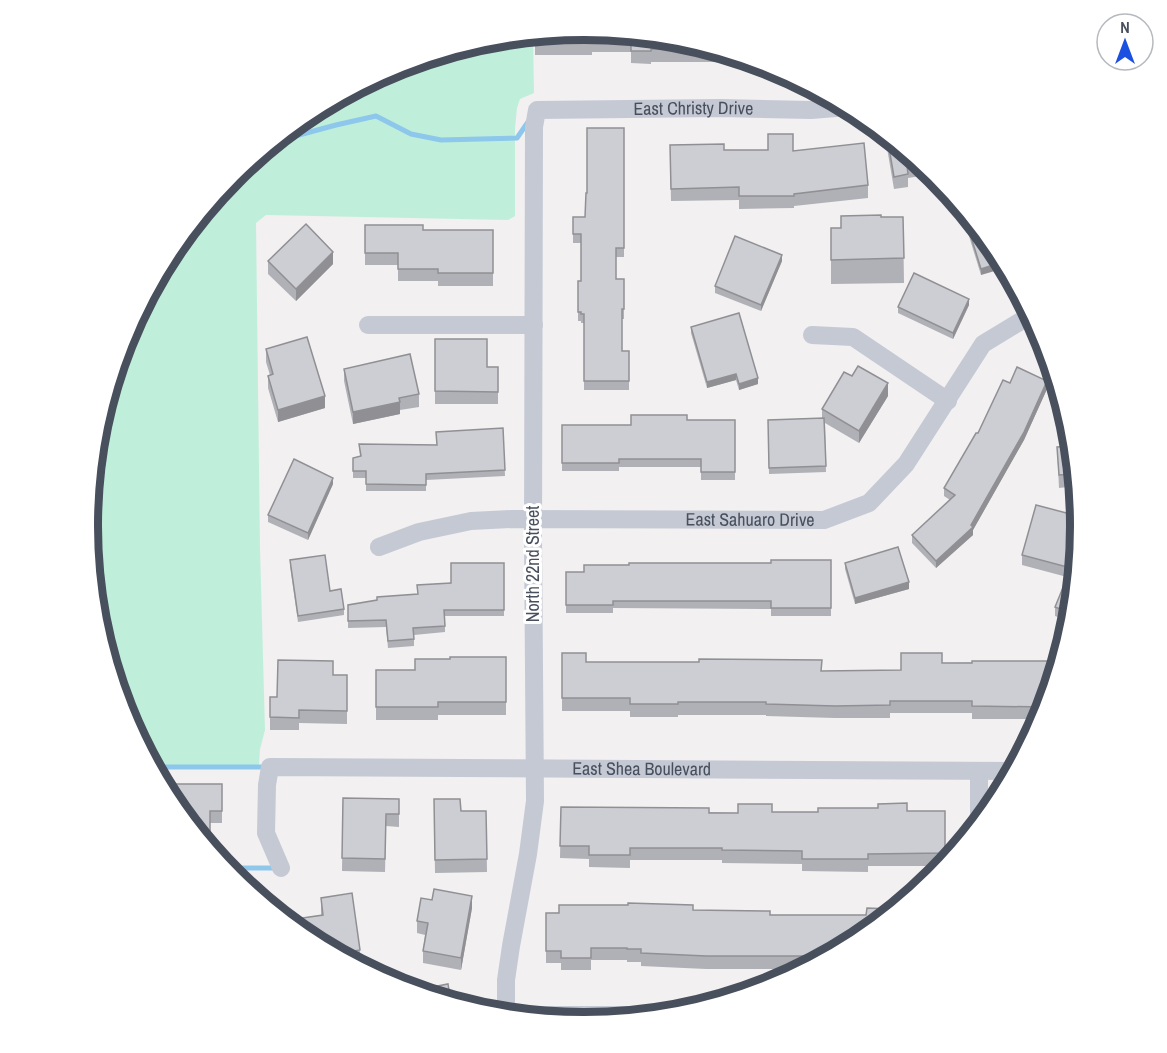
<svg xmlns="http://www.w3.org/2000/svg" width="1167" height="1053" font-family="'Archivo Narrow',sans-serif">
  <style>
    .green { fill: #bfefda }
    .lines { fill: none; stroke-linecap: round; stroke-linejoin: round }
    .stream { stroke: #8dc7eb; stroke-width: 5 }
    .street { stroke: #c4c9d4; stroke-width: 18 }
    .wall { fill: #b0b1b6 }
    .shaded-wall { fill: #909094 }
    .building { fill: #cdced4; stroke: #909094; stroke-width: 1.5 }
    .labels { text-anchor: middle; stroke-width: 6; stroke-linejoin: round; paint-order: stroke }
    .street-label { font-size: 18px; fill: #484f5d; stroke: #fff }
    .rim { fill: none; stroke: #484f5d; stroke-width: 8 }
  </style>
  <rect width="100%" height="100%" fill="#f2f0f0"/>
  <path class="green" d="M533,35L534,93L520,99L517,108L515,128V216L508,220L266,215L256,223L260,548L265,730L260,749L259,765L229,769H153L125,716L96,623L87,526L97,429L125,336L171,250L233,175L308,113L394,68L487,39Z"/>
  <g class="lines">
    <g class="stream">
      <path d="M273,142L336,125L376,116L411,134L441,140L517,138L528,122"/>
      <path d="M152,767H267"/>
      <path d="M225,868H277"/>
    </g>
    <g class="street">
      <path d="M368,325H534"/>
      <path d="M812,335L853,337L948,401"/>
      <path id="s1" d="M379,547L419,532L471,521L512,519L824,520L869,503L906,464L983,344L1031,315"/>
      <path d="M979,823V771"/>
      <path id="s2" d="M281,868L266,833L267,785L270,767L1013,771"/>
      <path id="s3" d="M506,1015V980L511,946L528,854L535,801L533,536L534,127L537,110L721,108L811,110L848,107"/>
      <path d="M506,1015H662"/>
    </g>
  </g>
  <g class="wall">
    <path d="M535,35L681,40L742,58H714V62H651V64L631,63V52H592V55H535Z"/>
    <path d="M624,128V257H616V279H624V319H622V351H629V390H584V323H581V321H578V281H581V243H573V234L585,217L587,193Z"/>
    <path d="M887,136L933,174L908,178V187L894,189L887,148Z"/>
    <path d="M670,145L724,150L793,151L868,185V198L794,206V208L739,209V200L671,201Z"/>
    <path d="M881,217H903L904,283L831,284V228H841Z"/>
    <path d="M365,225L423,230H493V286H438V281H398V265H365Z"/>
    <path d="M968,227L997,251L981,275L968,233Z"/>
    <path d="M268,261L333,264L296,301L268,274Z"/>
    <path d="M782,261L761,311L715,293V286Z"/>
    <path d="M969,305L953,339L898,313V307Z"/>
    <path d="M691,327L758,384L739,390L736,380L707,388L691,333Z"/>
    <path d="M435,339L487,367H498V404H435Z"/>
    <path d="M266,349L325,408L278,422L268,388V376L270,375L266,362Z"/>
    <path d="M344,369L419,394V407L400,410V414L353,424L344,381Z"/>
    <path d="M1010,383L1047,389L1024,440L973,530V535L936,568L912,543V535L950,500L944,496V488L978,433Z"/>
    <path d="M888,396L859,443L825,423L826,472L769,474L768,420L822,418V409Z"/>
    <path d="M687,420H735V480H701V467H619V471H562V425H631Z"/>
    <path d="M503,428L505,476L426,480V491H366V478H353V458L360,456L359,444L437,445Z"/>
    <path d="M1072,446L1076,486L1059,488L1057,447Z"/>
    <path d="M333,484L308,540L268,522V515Z"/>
    <path d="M1078,526L1076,532L1079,533L1071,622L1055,616V607L1067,577L1022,565V555Z"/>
    <path d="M290,560L330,591L344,609V615L298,622L290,566Z"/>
    <path d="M831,560V616H771V609L613,608V613H566V572H584Z"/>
    <path d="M504,563V616H445V632L414,635V646L388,648L386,627L348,628V605L417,594Z"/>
    <path d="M845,563L909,589L855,604L845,569Z"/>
    <path d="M562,653L586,662L821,671L901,670L942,663L1059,661L1041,719H972V713H890V718H835L766,716V715H678V717H630V711H562Z"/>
    <path d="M506,657V715H438V720H376V670H415L450,659Z"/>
    <path d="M333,675H347V724L299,723V730H270V697H277Z"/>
    <path d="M222,784V823H210V843H204L170,802Z"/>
    <path d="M343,798L399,799V827L386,826L385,872L342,871Z"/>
    <path d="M434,799L461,811H486L487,872L435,873Z"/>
    <path d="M561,807L738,813L772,812H818L945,811V865L944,866H868V872L802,871V864L722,863V860H630V868L589,867V859L560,858Z"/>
    <path d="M321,898L360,950V963L354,964L307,939L288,923V920L321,915Z"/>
    <path d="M472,908L461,970L423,963V951L425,935L417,933V921Z"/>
    <path d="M891,909L859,940L804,969H706L641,966V962H627V960H591V970H561V963H546V913L693,910L770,915H866Z"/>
  </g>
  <g class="shaded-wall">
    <path d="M333,252V264L296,301V289Z"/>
    <path d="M782,255V261L761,311V305Z"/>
    <path d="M1002,262L1005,268L981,275V269Z"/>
    <path d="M969,299V305L953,339V333Z"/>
    <path d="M736,374V380L707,388V382Z"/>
    <path d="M758,378V384L739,390V384Z"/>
    <path d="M1047,381V389L1024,440L973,530V535L936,568V561Z"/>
    <path d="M888,383V396L859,443V431Z"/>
    <path d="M325,396V408L278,422V410Z"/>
    <path d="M400,402V414L353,424V412Z"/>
    <path d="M333,478V484L308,540V533Z"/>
    <path d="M1078,516V526L1074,541V531Z"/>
    <path d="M909,582V589L855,604V598Z"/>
    <path d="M472,896V908L461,970V958Z"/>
  </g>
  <g class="building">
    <path d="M584,30L681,40L712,49H651V51H631V40H592V42H535V35Z"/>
    <path d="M587,128H624V248H616V279H624V309H622V351H629V381H584V314H581V312H578V281H581V234H573V217H585L586,193H587Z"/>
    <path d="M768,134H793V151L864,143L868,185L794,194V196H739V187L671,189L670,145L724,144V150H768Z"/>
    <path d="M887,136L920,164L907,166L908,174L894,177Z"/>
    <path d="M881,215V217H903L904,258L831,260V228H841V216Z"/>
    <path d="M306,224L333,252L296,289L268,261Z"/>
    <path d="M975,224L997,251L1002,262L981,269L968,227Z"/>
    <path d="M365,225H423V230H493V273H438V269H398V253H365Z"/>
    <path d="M735,236L782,255L761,305L715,286Z"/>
    <path d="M914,273L969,299L953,333L898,307Z"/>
    <path d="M739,313L758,378L739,384L736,374L707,382L691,327Z"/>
    <path d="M307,337L325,396L278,410L268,376L273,374L266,349Z"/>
    <path d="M435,339H487V367H498V392L435,391Z"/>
    <path d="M410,354L419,394L399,398L400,402L353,412L344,369Z"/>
    <path d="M858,366L888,383L859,431L822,409L844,372L852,376Z"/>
    <path d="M1017,367L1047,381L1024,432L971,525L973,527L936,561L912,535L955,495L944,488L976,433H978L1003,380L1010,383Z"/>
    <path d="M631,415H687V420H735V472H701V459H619V463H562V425H631Z"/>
    <path d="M824,418L826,466L769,468L768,420Z"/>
    <path d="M503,428L505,470L426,474V485L366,484V471H353V458L361,456L359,444L437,445L436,432Z"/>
    <path d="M1072,446L1075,474L1059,475L1057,447Z"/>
    <path d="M294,459L333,478L308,533L268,515Z"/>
    <path d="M1036,505L1078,516L1074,531L1079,533L1077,552L1074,565H1076L1071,613L1055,607L1071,568L1022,555Z"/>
    <path d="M898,547L909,582L855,598L845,563Z"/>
    <path d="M325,555L330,591L341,589L344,609L298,616L290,560Z"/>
    <path d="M771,560H831V608H771V601H613V605H566V572H584V565H629V563H771Z"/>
    <path d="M451,563H504V610H444L445,626L413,628L414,639L388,641L386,620L348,621V605L377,600V597L418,594L417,585L451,583Z"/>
    <path d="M562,653H586V662H699V659L822,660L821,671L901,670V653H942V663H972V661H1059L1045,707L972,706V701H890V705L835,706L766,704V702H678V704H630V698H562Z"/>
    <path d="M450,657H506V702H438V707H376V670H415V659H450Z"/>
    <path d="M278,660L333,661V675H347V711L299,710V718L270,717V697H277Z"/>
    <path d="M161,784H222V811H210V831H194L170,802Z"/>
    <path d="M343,798L399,799V814H386L385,859L342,858Z"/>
    <path d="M434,799H460L461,811H486L487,859L435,860Z"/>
    <path d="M907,803V811H945V853L868,854V859H802V851L722,850V848H630V855H589V846H560L561,807L709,808V813H738V804H772V812H818V808H878V804Z"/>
    <path d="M434,889L472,896L461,958L423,951L428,923L417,921L421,898L432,900Z"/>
    <path d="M352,893L360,950L335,954L307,939L289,924L288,920L323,915L321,898Z"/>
    <path d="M628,903L693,905V910L770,911V915H866L867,908L891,909V913L859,940L828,956H706L641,953V949H627V948H591V958H561V951H546V913H559V905H628Z"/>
    <path d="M448,984L451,1002H456L457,1004L412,991Z"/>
  </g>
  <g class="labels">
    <g class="street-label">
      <text dy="6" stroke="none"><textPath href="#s3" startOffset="1064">East Christy Drive</textPath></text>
      <text dy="6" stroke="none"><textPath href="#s1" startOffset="375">East Sahuaro Drive</textPath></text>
      <text transform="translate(533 564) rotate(-90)" y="6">North 22nd Street</text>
      <text dy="6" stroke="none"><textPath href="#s2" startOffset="476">East Shea Boulevard</textPath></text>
    </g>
  </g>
  <path d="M0 0H1167V1053H0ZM98 526a486 486 0 1 1 972 0a486 486 0 1 1-972 0Z" fill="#fff" fill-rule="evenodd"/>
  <path class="rim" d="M98 526a486 486 0 1 1 972 0a486 486 0 1 1-972 0Z"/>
  <g transform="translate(1125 42)"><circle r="28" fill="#ffffff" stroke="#b6b9be" stroke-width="1.5"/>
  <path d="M0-4.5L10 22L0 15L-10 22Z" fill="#1c50e0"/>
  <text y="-9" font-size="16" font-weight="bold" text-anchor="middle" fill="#484f5d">N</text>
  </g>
</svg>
